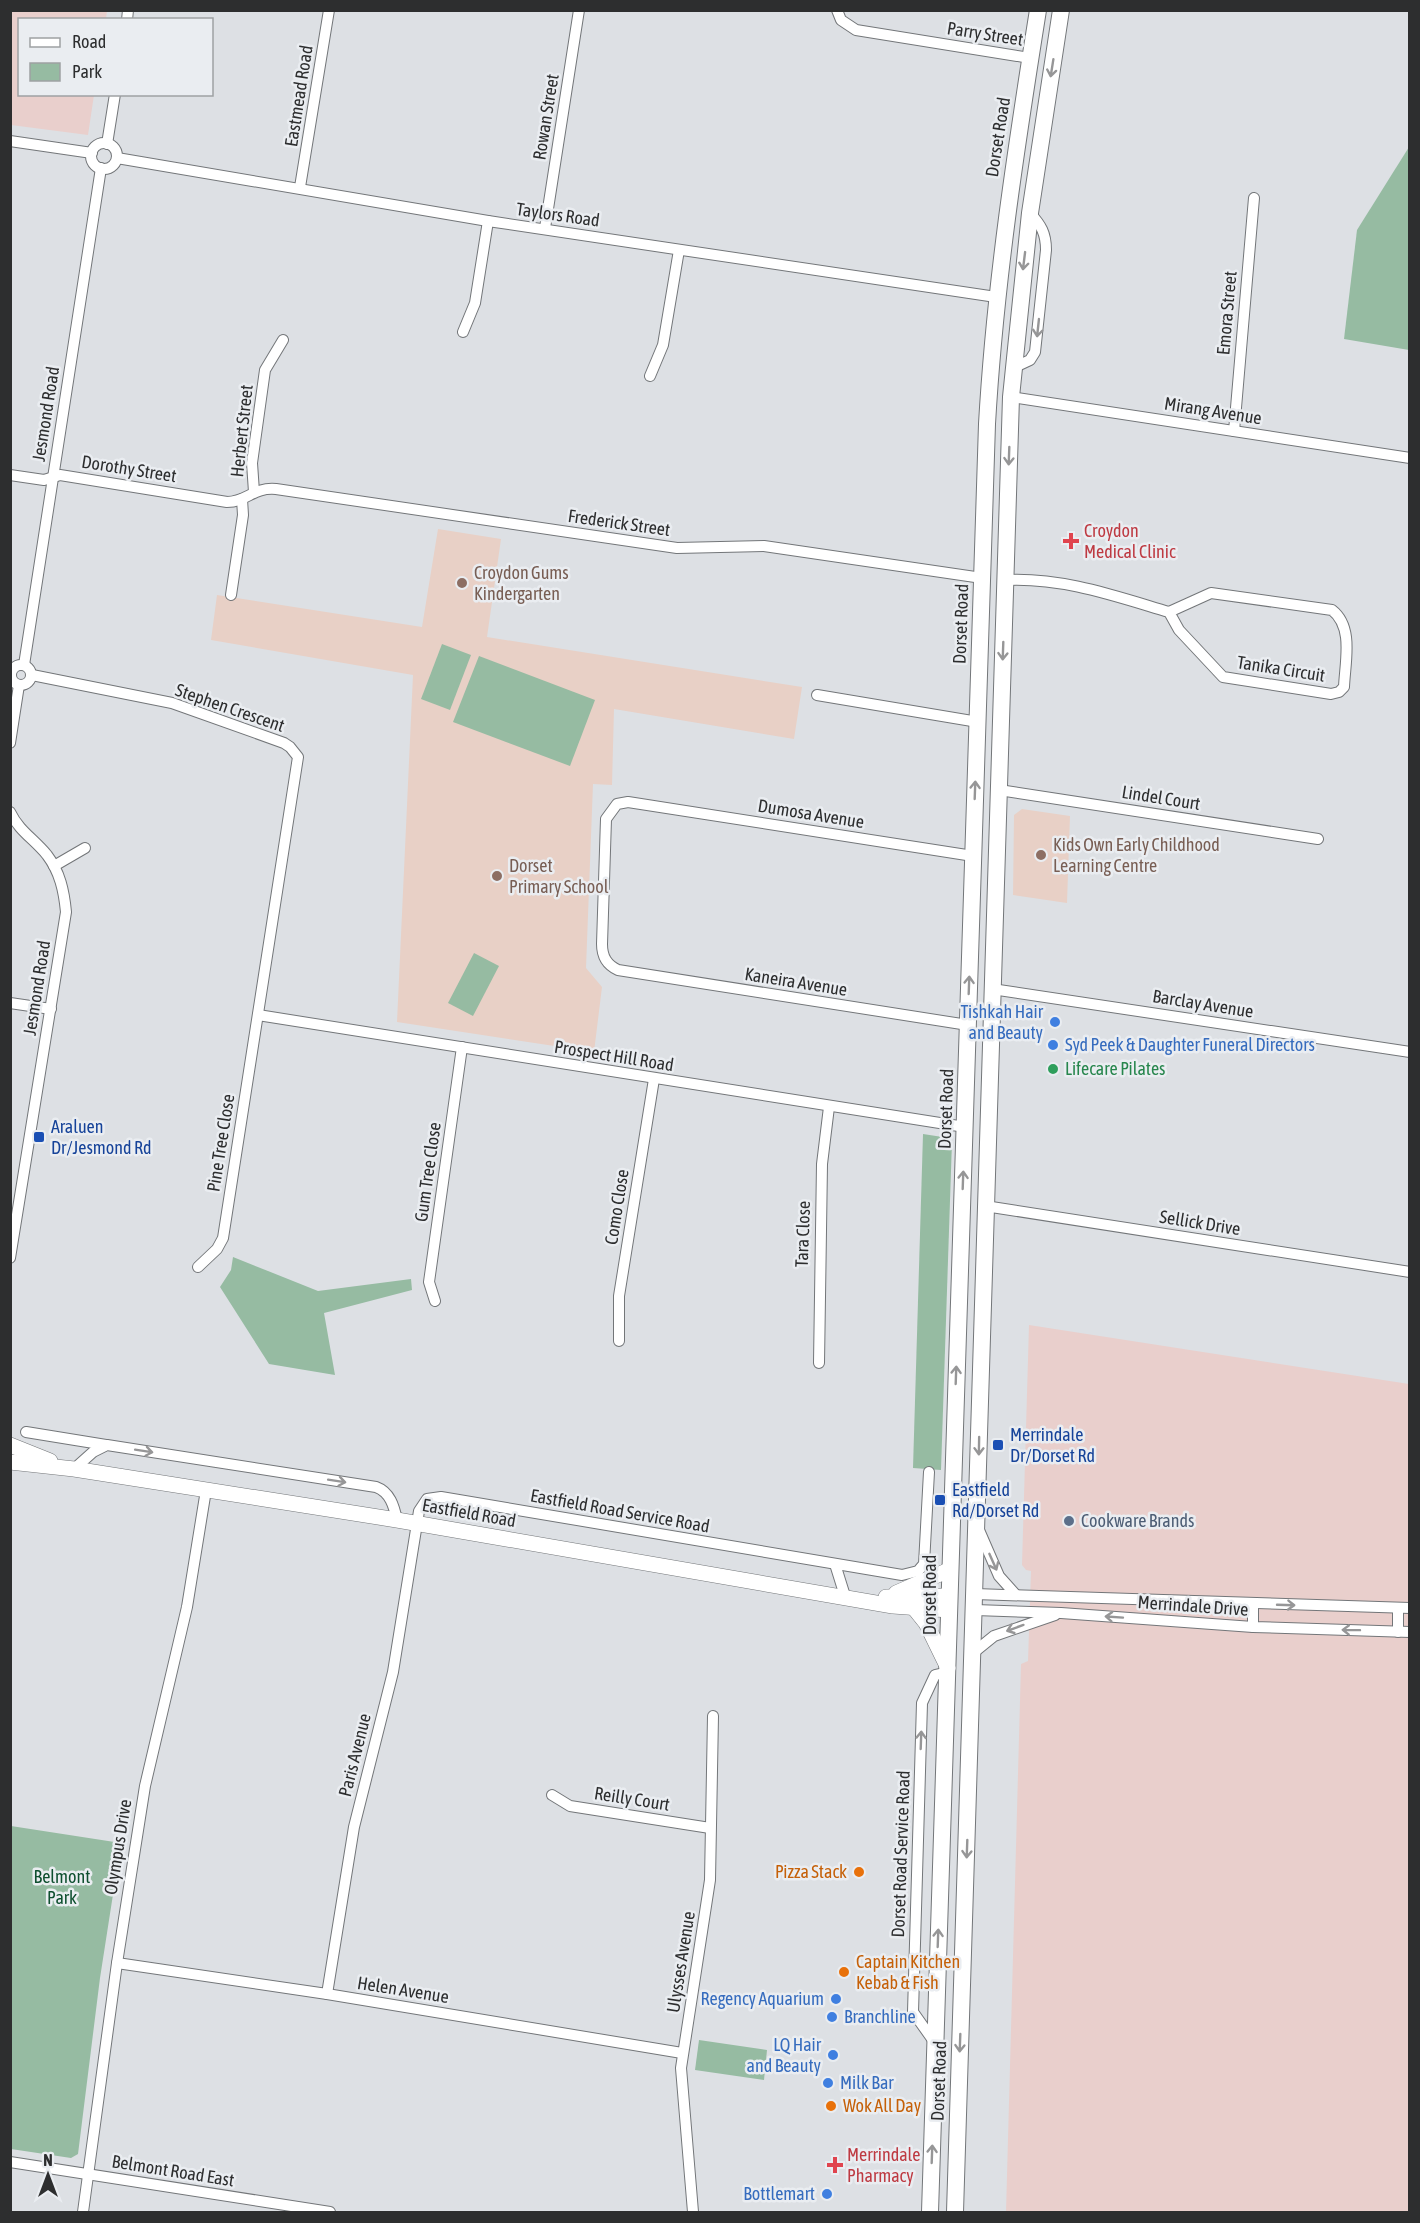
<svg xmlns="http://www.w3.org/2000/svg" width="1420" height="2223" font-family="'Asap Condensed',sans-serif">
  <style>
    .industrial { fill: #e9cfcc }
    .education { fill: #e8d0c6 }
    .green { fill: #96bba2 }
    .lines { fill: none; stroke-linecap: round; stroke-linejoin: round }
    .minor-casing { stroke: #737679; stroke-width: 12 }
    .secondary-casing { stroke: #737679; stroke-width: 16 }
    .primary-casing { stroke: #737679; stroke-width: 18 }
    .minor { stroke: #fff; stroke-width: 10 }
    .secondary { stroke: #fff; stroke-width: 15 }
    .primary { stroke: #fff; stroke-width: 16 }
    .oneway { stroke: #969697 }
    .health-dot { fill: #e0444e; stroke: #eaedf1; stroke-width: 2 }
    .education-dot { fill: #8d6e63; stroke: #eaedf1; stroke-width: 2 }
    .shop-dot { fill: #3f7fe0; stroke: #eaedf1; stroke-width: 2 }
    .leisure-dot { fill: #2e9e5b; stroke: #eaedf1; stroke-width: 2 }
    .transit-dot { fill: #1a4fb4; stroke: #eaedf1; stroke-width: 2 }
    .service-dot { fill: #5c6f8a; stroke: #eaedf1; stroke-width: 2 }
    .food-dot { fill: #e8710a; stroke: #eaedf1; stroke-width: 2 }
    .labels { text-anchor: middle; stroke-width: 5; stroke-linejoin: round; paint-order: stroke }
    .street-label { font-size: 18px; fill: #2d2e2f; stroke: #eaedf1 }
    .health-label { font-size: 18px; fill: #be3a42; stroke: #eaedf1; text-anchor: start }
    .education-label { font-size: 18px; fill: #785e54; stroke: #eaedf1; text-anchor: start }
    .shop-label { font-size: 18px; fill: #366cbe; stroke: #eaedf1; text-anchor: end }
    .leisure-label { font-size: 18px; fill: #27864d; stroke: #eaedf1; text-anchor: start }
    .transit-label { font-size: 18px; fill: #164399; stroke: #eaedf1; text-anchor: start }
    .service-label { font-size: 18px; fill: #4e5e75; stroke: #eaedf1; text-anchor: start }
    .food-label { font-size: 18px; fill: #c56008; stroke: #eaedf1; text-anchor: start }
    .park-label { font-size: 18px; fill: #0e4f2f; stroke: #eaedf1 }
  </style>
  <rect width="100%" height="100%" fill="#dde0e4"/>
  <g class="industrial">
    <path d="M10,11H107L106,19L20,20V94L94,95L88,135L11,125Z"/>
    <path d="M1029,1325L1409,1384V2212H1006L1021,1664L1028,1661L1031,1571L1026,1570L1022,1565Z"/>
  </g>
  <g class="education">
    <path d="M438,529L501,539L487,637L802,687L794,739L614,709L612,785L593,784L586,968L602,987L594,1052L397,1022L413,675L211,640L217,595L422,627Z"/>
    <path d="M1022,809L1070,816L1067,903L1013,895L1014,815Z"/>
  </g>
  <g class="green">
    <path d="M1409,147V350L1344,339L1357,230Z"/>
    <path d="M442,644L471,655L450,710L421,699Z"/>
    <path d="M479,656L595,700L570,766L453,722Z"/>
    <path d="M474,953L499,966L473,1016L448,1003Z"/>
    <path d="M923,1134L949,1138L952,1141L941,1470L913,1468Z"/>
    <path d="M233,1257L318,1291L411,1279L412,1290L324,1313L335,1375L269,1364L220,1287L231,1270Z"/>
    <path d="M11,1826L121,1843L100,1978L78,2154L71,2158L11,2149Z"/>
    <path d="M699,2040L767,2050L764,2080L695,2070Z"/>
  </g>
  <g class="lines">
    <defs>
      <g id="minor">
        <path d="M837,10L841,20L856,30L1030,58"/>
        <path d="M127,20L128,10"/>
        <path d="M10,141L92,153"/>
        <circle cx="104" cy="156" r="13"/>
        <path d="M107,144L115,94"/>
        <path d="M117,158L488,221L996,297"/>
        <path d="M300,187L329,10"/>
        <path d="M545,228L579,10"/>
        <path d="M463,332L475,303L488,221"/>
        <path d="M1013,368L1030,360L1035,352L1046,250C1046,233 1041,225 1030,213"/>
        <path d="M650,376L663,345L679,250"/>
        <path d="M1011,397L1410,458"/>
        <path d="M1234,431L1254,198"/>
        <path d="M10,475L44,480L60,475L227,502C247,502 253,487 276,489L677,548L764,546L982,578"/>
        <path d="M254,492L252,463L265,370L283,340"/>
        <path d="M1005,580C1062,577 1115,596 1169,612L1211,593L1332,610C1354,627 1345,662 1344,687L1339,692L1331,694L1223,677L1179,630L1169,612"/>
        <path d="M231,595L243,515L242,499"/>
        <circle cx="21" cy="675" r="10"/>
        <path d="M24,665L101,168"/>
        <path d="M32,675L172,703L284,743L290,747L298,757L223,1238L217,1249L198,1267"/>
        <path d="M817,695L978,722"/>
        <path d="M10,743L19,685"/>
        <path d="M999,790L1318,839"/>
        <path d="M10,812C19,831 34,839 47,855C60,872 64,891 66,912L10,1258"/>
        <path d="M54,866L85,848"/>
        <path d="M992,989L1410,1052"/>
        <path d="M10,1003L51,1009"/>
        <path d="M258,1015L965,1127"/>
        <path d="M968,1025L618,970C607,965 602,957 602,944L606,819L617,804L628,802L973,856"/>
        <path d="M985,1206L1410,1272"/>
        <path d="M435,1301L429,1282L462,1047"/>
        <path d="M619,1341V1296L654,1079"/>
        <path d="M819,1363L822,1164L829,1107"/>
        <path d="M26,1432L106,1445"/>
        <path d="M74,1469L93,1452L107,1445L376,1487C390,1492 394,1506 397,1520"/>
        <path d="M979,1530L999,1576L1016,1595"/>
        <path d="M835,1564L845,1596"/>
        <path d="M975,1594L1410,1608"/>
        <path d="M975,1610L1061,1613L1253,1627L1410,1632"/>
        <path d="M1253,1627V1604"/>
        <path d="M1398,1632V1608"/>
        <path d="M973,1653L994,1636L1055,1615"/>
        <path d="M552,1795L570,1806L710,1828"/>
        <path d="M117,1963L327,1994L682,2053"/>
        <path d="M327,1994L354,1827L393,1672L419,1511L427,1499L441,1497L902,1575L918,1571L924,1564L929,1472"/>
        <path d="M935,2043L913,2012L922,1703L935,1675L948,1672"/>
        <path d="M10,2162L330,2212"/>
        <path d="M83,2212L117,1963L145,1786L187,1607L206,1490"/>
        <path d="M693,2212L681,2068L710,1880L713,1716"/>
      </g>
      <g id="secondary">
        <path d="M10,1445L50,1461"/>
        <path d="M10,1462L74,1469L397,1520L893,1606L949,1610"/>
        <path d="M896,1593L949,1570"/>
        <path d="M886,1597L949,1596"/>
        <path d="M914,1608L926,1623L948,1668"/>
      </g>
      <g id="primary">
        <path d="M930,2212L987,424C995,284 1016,148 1038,10"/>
        <path d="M955,2212L1011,397L1030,213L1061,10"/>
      </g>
    </defs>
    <use href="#minor" class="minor-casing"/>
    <use href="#secondary" class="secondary-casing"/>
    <use href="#primary" class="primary-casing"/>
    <use href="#minor" class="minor"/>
    <use href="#secondary" class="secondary"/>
    <use href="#primary" class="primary"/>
  </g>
  <defs><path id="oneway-shaft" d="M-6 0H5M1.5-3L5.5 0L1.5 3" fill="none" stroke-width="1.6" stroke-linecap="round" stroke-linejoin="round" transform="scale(1.5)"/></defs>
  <g class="oneway">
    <use href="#oneway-shaft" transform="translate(1052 68) rotate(99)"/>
    <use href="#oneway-shaft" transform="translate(1024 261) rotate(97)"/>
    <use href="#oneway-shaft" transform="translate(1038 328) rotate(96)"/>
    <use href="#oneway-shaft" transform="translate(1009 456) rotate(92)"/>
    <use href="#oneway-shaft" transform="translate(1003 651) rotate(92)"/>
    <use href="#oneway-shaft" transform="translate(975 790) rotate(-88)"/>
    <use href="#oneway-shaft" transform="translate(969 985) rotate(-88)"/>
    <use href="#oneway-shaft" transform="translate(963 1180) rotate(-88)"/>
    <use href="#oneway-shaft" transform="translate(956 1375) rotate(-88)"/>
    <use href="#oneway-shaft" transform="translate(979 1446) rotate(91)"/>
    <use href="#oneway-shaft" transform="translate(144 1451) rotate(9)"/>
    <use href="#oneway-shaft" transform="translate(337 1481) rotate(9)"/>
    <use href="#oneway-shaft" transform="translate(993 1562) rotate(66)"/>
    <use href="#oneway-shaft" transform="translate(1286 1605) rotate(2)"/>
    <use href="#oneway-shaft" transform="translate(1114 1617) rotate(-176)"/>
    <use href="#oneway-shaft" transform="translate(1015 1628) rotate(160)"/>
    <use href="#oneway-shaft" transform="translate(1351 1630) rotate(-179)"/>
    <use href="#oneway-shaft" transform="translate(921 1740) rotate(-88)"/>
    <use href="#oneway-shaft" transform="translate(967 1849) rotate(92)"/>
    <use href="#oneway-shaft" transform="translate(938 1938) rotate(-88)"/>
    <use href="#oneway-shaft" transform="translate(960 2043) rotate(92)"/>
    <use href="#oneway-shaft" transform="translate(932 2154) rotate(-88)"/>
  </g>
  <g class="health-dot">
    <path d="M1068 532h6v6h6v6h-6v6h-6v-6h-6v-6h6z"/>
    <path d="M832 2156h6v6h6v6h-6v6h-6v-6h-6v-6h6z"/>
  </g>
  <g class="education-dot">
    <circle cx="462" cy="583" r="6"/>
    <circle cx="1041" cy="855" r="6"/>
    <circle cx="497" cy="876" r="6"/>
  </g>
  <g class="shop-dot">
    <circle cx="1055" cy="1022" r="6"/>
    <circle cx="1053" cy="1045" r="6"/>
    <circle cx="836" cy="1999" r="6"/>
    <circle cx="832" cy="2017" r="6"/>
    <circle cx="833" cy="2055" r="6"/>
    <circle cx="828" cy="2083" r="6"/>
    <circle cx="827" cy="2194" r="6"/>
  </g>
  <circle class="leisure-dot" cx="1053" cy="1069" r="6"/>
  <g class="transit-dot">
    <rect x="33" y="1131" width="12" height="12" rx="3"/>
    <rect x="992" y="1439" width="12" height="12" rx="3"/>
    <rect x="934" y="1494" width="12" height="12" rx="3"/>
  </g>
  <circle class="service-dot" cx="1069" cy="1521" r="6"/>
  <g class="food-dot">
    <circle cx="859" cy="1872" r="6"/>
    <circle cx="844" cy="1972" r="6"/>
    <circle cx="831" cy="2106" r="6"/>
  </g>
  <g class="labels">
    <g class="street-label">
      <text transform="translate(985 34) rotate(9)" y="6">Parry Street</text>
      <text transform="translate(299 96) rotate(-81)" y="6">Eastmead Road</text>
      <text transform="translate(546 117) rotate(-81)" y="6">Rowan Street</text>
      <text transform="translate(998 137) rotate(-81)" y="6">Dorset Road</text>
      <text transform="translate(558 215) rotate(8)" y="6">Taylors Road</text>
      <text transform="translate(1227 313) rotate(-85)" y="6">Emora Street</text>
      <text transform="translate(1213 411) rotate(9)" y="6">Mirang Avenue</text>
      <text transform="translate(46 414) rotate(-81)" y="6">Jesmond Road</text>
      <text transform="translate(242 431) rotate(-84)" y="6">Herbert Street</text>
      <text transform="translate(129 469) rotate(9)" y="6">Dorothy Street</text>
      <text transform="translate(619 523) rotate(8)" y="6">Frederick Street</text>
      <text transform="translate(961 624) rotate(-88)" y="6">Dorset Road</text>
      <text transform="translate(1281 669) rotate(9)" y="6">Tanika Circuit</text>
      <text transform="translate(230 708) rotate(19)" y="6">Stephen Crescent</text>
      <text transform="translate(1161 798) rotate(9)" y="6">Lindel Court</text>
      <text transform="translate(811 814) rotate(9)" y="6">Dumosa Avenue</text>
      <text transform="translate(796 982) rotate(9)" y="6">Kaneira Avenue</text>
      <text transform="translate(37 988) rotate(-81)" y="6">Jesmond Road</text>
      <text transform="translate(1203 1004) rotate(9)" y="6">Barclay Avenue</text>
      <text transform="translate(614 1056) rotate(9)" y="6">Prospect Hill Road</text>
      <text transform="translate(946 1109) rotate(-88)" y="6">Dorset Road</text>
      <text transform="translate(221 1143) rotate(-81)" y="6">Pine Tree Close</text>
      <text transform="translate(428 1172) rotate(-82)" y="6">Gum Tree Close</text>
      <text transform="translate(617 1207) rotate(-81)" y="6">Como Close</text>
      <text transform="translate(1200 1223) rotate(9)" y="6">Sellick Drive</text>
      <text transform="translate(803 1234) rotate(-88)" y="6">Tara Close</text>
      <text transform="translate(620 1511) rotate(10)" y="6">Eastfield Road Service Road</text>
      <text transform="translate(469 1513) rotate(10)" y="6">Eastfield Road</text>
      <text transform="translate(930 1595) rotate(-90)" y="6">Dorset Road</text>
      <text transform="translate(1193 1606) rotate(4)" y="6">Merrindale Drive</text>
      <text transform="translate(355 1755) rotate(-76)" y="6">Paris Avenue</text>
      <text transform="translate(632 1799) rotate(9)" y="6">Reilly Court</text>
      <text transform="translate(118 1847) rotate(-81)" y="6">Olympus Drive</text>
      <text transform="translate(901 1854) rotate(-88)" y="6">Dorset Road Service Road</text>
      <text transform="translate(681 1962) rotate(-81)" y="6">Ulysses Avenue</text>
      <text transform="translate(403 1990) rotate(9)" y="6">Helen Avenue</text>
      <text transform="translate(939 2081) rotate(-88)" y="6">Dorset Road</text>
      <text transform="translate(173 2171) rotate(9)" y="6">Belmont Road East</text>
    </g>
    <g class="health-label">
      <text x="1084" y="537">Croydon<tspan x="1084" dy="21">Medical Clinic</tspan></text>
      <text x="847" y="2161">Merrindale<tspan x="847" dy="21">Pharmacy</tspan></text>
    </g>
    <g class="education-label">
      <text x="474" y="579">Croydon Gums<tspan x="474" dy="21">Kindergarten</tspan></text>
      <text x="1053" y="851">Kids Own Early Childhood<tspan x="1053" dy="21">Learning Centre</tspan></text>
      <text x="509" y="872">Dorset<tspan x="509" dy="21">Primary School</tspan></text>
    </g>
    <g class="shop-label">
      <text x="1043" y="1018">Tishkah Hair<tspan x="1043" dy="21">and Beauty</tspan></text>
      <text x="1065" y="1051" text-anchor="start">Syd Peek &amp; Daughter Funeral Directors</text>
      <text x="824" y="2005">Regency Aquarium</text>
      <text x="844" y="2023" text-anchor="start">Branchline</text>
      <text x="821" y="2051">LQ Hair<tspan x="821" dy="21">and Beauty</tspan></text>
      <text x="840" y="2089" text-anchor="start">Milk Bar</text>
      <text x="815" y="2200">Bottlemart</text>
    </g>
    <g class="leisure-label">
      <text x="1065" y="1075">Lifecare Pilates</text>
    </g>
    <g class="transit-label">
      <text x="51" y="1133">Araluen<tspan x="51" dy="21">Dr/Jesmond Rd</tspan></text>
      <text x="1010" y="1441">Merrindale<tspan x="1010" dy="21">Dr/Dorset Rd</tspan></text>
      <text x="952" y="1496">Eastfield<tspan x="952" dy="21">Rd/Dorset Rd</tspan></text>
    </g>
    <g class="service-label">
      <text x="1081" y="1527">Cookware Brands</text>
    </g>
    <g class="food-label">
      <text x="847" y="1878" text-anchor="end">Pizza Stack</text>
      <text x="856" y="1968">Captain Kitchen<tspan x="856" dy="21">Kebab &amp; Fish</tspan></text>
      <text x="843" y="2112">Wok All Day</text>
    </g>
    <g class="park-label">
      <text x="62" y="1883">Belmont<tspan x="62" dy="21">Park</tspan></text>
    </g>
  </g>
  <rect width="1420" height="2223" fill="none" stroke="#2d2e2f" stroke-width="24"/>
  <rect x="18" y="18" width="195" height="78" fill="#eaedf1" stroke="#9ea1a3" stroke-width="1.5"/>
  <rect x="30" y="38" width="30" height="9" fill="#ffffff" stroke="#9ea1a3" stroke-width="1.5"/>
  <text x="72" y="48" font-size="18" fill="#2d2e2f">Road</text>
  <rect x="30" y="63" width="30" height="18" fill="#96bba2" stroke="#9ea1a3" stroke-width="1.5"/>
  <text x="72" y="78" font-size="18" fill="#2d2e2f">Park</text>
  <g transform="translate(48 2175)" stroke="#eaedf1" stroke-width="4.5" paint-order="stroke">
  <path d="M0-4.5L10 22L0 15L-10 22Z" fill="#2d2e2f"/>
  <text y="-9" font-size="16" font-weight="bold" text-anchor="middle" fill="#2d2e2f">N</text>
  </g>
</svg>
